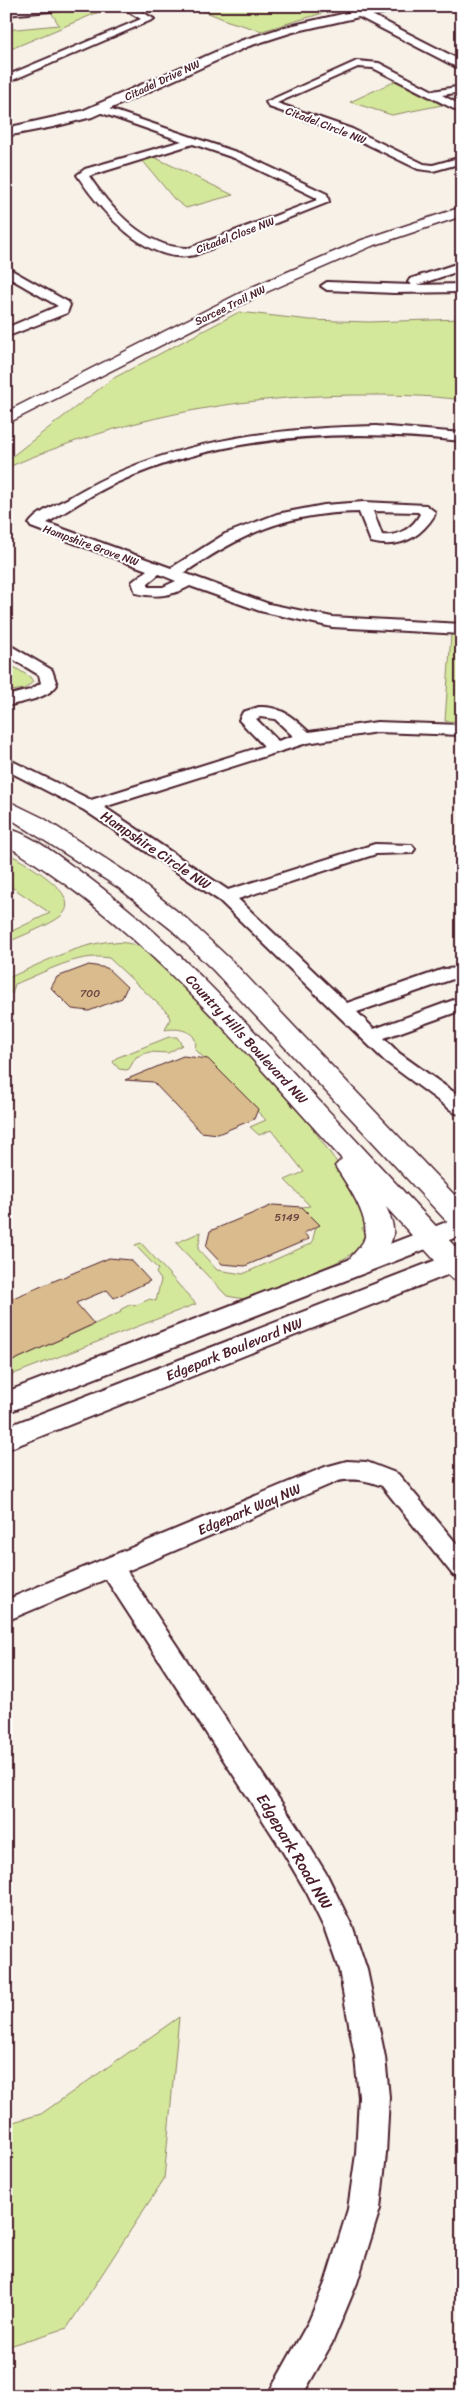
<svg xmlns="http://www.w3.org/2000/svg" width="468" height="2402" font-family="Sriracha,sans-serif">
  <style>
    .green { fill: #d4e89c; stroke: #8f8464 }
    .building { fill: #d9bb8d; stroke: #4a1f2b }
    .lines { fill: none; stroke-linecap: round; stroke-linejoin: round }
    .minor-casing { stroke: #4a1f2b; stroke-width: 4 }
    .tertiary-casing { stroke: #4a1f2b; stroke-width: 4 }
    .secondary-casing { stroke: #4a1f2b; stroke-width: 3 }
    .minor { fill: #fff; fill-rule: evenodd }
    .tertiary { fill: #fff; fill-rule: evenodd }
    .secondary { fill: #fff; fill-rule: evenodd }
    .labels { text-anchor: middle; stroke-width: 4; stroke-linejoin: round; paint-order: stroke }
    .far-street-label { font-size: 11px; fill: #4a1f2b; stroke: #fff }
    .number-label { font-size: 11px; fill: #6e4644 }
    .street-label { font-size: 14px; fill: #4a1f2b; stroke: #fff }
    .near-street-label { font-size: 16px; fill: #4a1f2b; stroke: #fff }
  </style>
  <rect width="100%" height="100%" fill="#f7f1e8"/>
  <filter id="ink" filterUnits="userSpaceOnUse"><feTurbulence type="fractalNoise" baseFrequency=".02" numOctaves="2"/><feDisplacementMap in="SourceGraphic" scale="10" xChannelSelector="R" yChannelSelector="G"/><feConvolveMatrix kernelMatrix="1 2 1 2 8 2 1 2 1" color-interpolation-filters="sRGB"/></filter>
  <g filter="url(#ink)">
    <g class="green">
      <path d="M96,6H113L6,51V30L59,25L51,12Z"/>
      <path d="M192,6H338L340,8L262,31L228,21Z"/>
      <path d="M395,81L442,105L392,115L350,102Z"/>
      <path d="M154,157L233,195L186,208L174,199L143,161Z"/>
      <path d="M239,312L310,320L368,322L462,319V400C427,395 391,395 356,395C233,396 119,419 6,468V461L112,379Z"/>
      <path d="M451,634L462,635V722L445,721Z"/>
      <path d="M6,662L30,677L33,682L24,689L6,692Z"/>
      <path d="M6,852C21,861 86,894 61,916C50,925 21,936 6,943V934L50,913L6,883Z"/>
      <path d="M112,941L113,943C130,941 139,946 154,954L234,1034L306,1119L355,1188L372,1226L362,1228L365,1234L362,1240L365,1243L347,1257L333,1264L244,1299L227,1296L176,1243L201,1232L198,1249L217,1270L243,1274L312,1243L317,1222L302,1207L310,1206L285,1180L304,1172L271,1130L259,1135L250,1127L266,1120L195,1049C200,1031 178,1027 165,1030L170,1019L168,1013L109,958C78,952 44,973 15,984L12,994L6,988V979C40,964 75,945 112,941Z"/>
      <path d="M169,1037H177L182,1045L168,1053L149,1052L136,1057L129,1069L126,1070L119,1069L113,1062L116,1058Z"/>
      <path d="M141,1243L196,1304L6,1377V1364L121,1312L120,1310L131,1304L134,1306L150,1299L156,1301L161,1280L156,1273L158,1269L135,1245Z"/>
      <path d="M179,2017L164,2179L67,2328L6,2347V2124L41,2114Z"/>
    </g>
    <g class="building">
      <path d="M89,965L107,968L127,987L122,998L89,1011L72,1009L51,988L57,977Z"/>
      <path d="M183,1056L208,1059L258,1109L254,1119L218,1134L201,1132L153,1082L125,1080Z"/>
      <path d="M273,1205L302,1207L320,1225L304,1233L309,1239L245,1266L222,1264L206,1247L210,1231Z"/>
      <path d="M109,1258L131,1260L150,1281L114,1298L107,1290L76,1303L94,1324L6,1364V1301Z"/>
    </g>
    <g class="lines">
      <defs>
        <g id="minor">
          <path d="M38,6H77L72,9L6,15V9Z"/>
          <path d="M119,6H132L154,19L6,83V76L141,19Z"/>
          <path d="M357,61L379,63L433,91L462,86V92L442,95L462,106V113L373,68L358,67L277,103L352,129L424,164L433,165L462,157V163L433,171L418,169L344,133L269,107L266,102Z"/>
          <path d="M100,106L242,154L327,194L329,202L195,255C147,266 100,210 77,175L85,169L182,141L96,111V107ZM193,144L234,158L317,198V200L189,248C146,249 111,209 89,176Z"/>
          <path d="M462,262V270L417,285L462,284V292L394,293L327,290L321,286L327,282L412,285L408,282L410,279Z"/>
          <path d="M6,267L68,302L70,305L67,313L6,337V328L58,306L6,276Z"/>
          <path d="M376,426L462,433V441C345,428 224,434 116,483C92,494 70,509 47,523L171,568L225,534L277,514L324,505L364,502L426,505L435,512L434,516C419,539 398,549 371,542L359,512C286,513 243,533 184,573L269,604L332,617L462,624V634L332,627L260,611L190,586C172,596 156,598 136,593L132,582L147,570L31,527L29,524C36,513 55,505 67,499C160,442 269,428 376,426ZM373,511L418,512L420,514C413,528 398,537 382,535ZM159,574L176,581L163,587H148V583Z"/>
          <path d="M6,643L52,670L57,685C47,699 22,702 6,706V696L30,690L41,683L39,675L6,655Z"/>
          <path d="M259,707C282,706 293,718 309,732L377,722L462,725V735L377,732L307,743L104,807L228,890L375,844L412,845L415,849L412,853L376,854L238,899L347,1003L444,969L462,968V980L453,979L357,1012L374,1029L462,997V1010L384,1038L399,1053L462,1098V1114L455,1113L385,1061L220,901L84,810L6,770V758L91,800L264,746L239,720L243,712ZM260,717L275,719L293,736L278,741L256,719Z"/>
          <path d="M347,1461L367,1462L398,1474L462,1550V1578L453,1575L382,1486C366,1480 354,1478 338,1481L127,1571L297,1826L327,1875L353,1928L367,1970L385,2057L389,2097L386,2154L380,2209L357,2283L332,2343L302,2396H267L309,2321L325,2283L348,2209L356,2154L359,2097L355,2057L339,1970L325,1930L307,1893L277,1842L106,1579L6,1621V1600L325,1467Z"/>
        </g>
        <g id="tertiary">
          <path d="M381,6H409L403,10L372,15L462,61V70L359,17L293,32L249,46L92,117L53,127L6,136V128L82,111L240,41L285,27L351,12L352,9L362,10Z"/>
          <path d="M462,1216V1235L6,1413V1392Z"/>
          <path d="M462,1250V1269L6,1450V1427Z"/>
        </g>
        <g id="secondary">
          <path d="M462,207V216L372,246L262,294L6,424V412L250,288L362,240Z"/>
          <path d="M6,800L43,818L135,878L188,920L232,961L462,1203V1229L452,1227L214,971L172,930L119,888L6,816Z"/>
          <path d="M6,828C31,834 57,855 78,870C156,926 221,996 287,1066C345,1129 403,1191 462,1254V1282L452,1279L386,1207C390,1215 394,1225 393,1234C392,1245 379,1266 369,1271C363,1275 357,1273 350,1271L346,1264C351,1256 358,1250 363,1242C374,1222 346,1183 335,1166L342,1159C239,1045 140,924 6,845Z"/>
        </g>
      </defs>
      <use href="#minor" class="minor-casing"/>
      <use href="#tertiary" class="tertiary-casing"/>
      <use href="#secondary" class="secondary-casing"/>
      <use href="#minor" class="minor"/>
      <use href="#tertiary" class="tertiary"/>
      <use href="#secondary" class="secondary"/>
    </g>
  </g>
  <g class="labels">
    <g class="far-street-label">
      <text transform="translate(162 80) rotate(-25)" y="4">Citadel Drive NW</text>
      <text transform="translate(326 125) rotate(21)" y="4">Citadel Circle NW</text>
      <text transform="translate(235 235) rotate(-21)" y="4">Citadel Close NW</text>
      <text transform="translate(230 305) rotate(-26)" y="4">Sarcee Trail NW</text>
      <text transform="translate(91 545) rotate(20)" y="4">Hampshire Grove NW</text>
    </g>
    <g class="number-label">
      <text x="90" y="997">700</text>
      <text x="287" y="1221">5149</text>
    </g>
    <g class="street-label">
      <text transform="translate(156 850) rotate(34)" y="5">Hampshire Circle NW</text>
      <text transform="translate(247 1039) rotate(47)" y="5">Country Hills Boulevard NW</text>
      <text transform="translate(234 1349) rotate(-22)" y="5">Edgepark Boulevard NW</text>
      <text transform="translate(249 1509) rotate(-23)" y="5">Edgepark Way NW</text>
    </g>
    <g class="near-street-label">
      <text transform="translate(295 1851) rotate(59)" y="6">Edgepark Road NW</text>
    </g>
  </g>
  <rect width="468" height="2402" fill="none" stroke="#fff" stroke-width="25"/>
  <rect x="12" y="12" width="443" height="2377" fill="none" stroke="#4a1f2b" stroke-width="2" filter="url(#ink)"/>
</svg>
